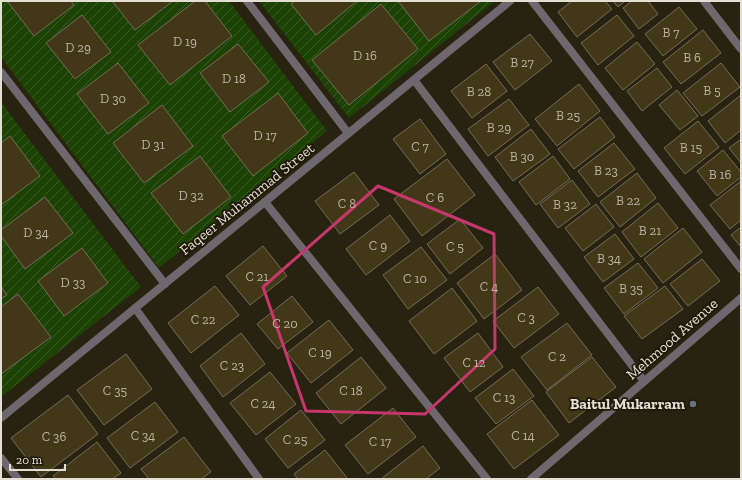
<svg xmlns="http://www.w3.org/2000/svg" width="742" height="480" font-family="'Zilla Slab',serif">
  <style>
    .garden { fill: url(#garden-furrows) }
    .building { fill: #423817; stroke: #736d59 }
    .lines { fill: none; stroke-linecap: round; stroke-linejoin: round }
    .minor { stroke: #6d676e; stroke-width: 8 }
    .marked { fill: none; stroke: #c7366d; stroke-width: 3; stroke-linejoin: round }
    .worship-dot { fill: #6b7280; stroke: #1e1908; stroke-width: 1.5 }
    .labels { text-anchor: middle; stroke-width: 3.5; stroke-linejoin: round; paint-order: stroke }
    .number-label { font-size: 13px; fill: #bbb5a5 }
    .street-label { font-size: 15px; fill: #e3dfd4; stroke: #1e1908 }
    .poi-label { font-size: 15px; font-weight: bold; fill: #e3dfd4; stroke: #1e1908; text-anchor: end }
  </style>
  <defs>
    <pattern id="garden-furrows" width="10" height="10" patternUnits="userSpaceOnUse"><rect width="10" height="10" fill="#1c4204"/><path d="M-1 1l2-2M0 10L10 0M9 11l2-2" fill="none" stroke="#3d5d28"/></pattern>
  </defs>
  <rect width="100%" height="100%" fill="#282211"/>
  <g class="garden">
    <path d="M1,1H229L327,131L159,268L1,57Z"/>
    <path d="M259,1H495L349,118Z"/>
    <path d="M1,102L141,287L1,397Z"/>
  </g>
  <g class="building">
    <path d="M7,1H71L74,5L34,36Z"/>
    <path d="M112,1H173L135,30Z"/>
    <path d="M195,1H205L232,36L170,85L138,45Z"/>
    <path d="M295,1H357L316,35L291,4Z"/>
    <path d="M398,1H481L429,41Z"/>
    <path d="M572,1H605L612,9L577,37L558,12Z"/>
    <path d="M613,1H625L618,7Z"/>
    <path d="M632,1H648L658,14L639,29L623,8Z"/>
    <path d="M381,4L418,49L349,105L312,60Z"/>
    <path d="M679,7L697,29L663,56L645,34Z"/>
    <path d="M82,15L111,52L75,79L46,43Z"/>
    <path d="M617,15L634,36L598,65L581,43Z"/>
    <path d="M703,30L721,53L681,84L663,62Z"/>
    <path d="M530,34L552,61L515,90L493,62Z"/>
    <path d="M637,42L655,64L623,90L605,68Z"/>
    <path d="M238,44L269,82L230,112L200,73Z"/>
    <path d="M118,63L149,103L108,134L77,94Z"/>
    <path d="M721,63L740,87L702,116L683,93Z"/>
    <path d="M486,64L507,91L472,118L451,91Z"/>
    <path d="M657,68L672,87L642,111L627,91Z"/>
    <path d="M579,84L600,111L557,146L535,119Z"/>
    <path d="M677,90L698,116L680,130L659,105Z"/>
    <path d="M278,93L308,133L253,176L222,136Z"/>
    <path d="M741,95V130L725,143L708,121Z"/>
    <path d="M509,99L529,125L488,156L468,129Z"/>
    <path d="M162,105L193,146L144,183L113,143Z"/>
    <path d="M600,117L615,137L574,169L558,149Z"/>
    <path d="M420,119L446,154L420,174L393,139Z"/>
    <path d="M698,121L719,147L685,174L664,148Z"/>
    <path d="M531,129L550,154L513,181L495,157Z"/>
    <path d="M10,136L40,176L1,205V143Z"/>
    <path d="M741,139V163L729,148Z"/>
    <path d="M614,143L635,169L598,197L578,171Z"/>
    <path d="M723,150L741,172V177L717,196L697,171Z"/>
    <path d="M200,156L231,197L183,234L151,193Z"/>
    <path d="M553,156L570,179L536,205L519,182Z"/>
    <path d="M447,159L475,195L422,236L394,199Z"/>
    <path d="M354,172L379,205L340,234L315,201Z"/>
    <path d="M637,173L656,198L620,227L600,202Z"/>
    <path d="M572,180L590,204L558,228L540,204Z"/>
    <path d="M741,181V220L730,229L710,205Z"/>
    <path d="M45,197L73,233L25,269L1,236V230Z"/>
    <path d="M658,203L678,228L641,257L622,232Z"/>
    <path d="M596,204L614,227L583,251L565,228Z"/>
    <path d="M390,215L410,241L366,275L346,249Z"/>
    <path d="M460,219L483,248L450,274L427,244Z"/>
    <path d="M741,227V247L731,235Z"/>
    <path d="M683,228L702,252L663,283L644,259Z"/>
    <path d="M615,234L634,259L603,282L584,257Z"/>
    <path d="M263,246L287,276L250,305L226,276Z"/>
    <path d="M421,247L447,280L408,309L383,275Z"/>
    <path d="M82,248L108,283L64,316L38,281Z"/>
    <path d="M495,254L522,290L484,319L457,283Z"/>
    <path d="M702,259L720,281L688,306L670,284Z"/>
    <path d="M638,263L658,288L624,314L604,288Z"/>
    <path d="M215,286L239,315L191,353L168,323Z"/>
    <path d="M665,286L683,309L642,339L624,316Z"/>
    <path d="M1,287L7,295L1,299Z"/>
    <path d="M538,287L559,314L514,348L493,321Z"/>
    <path d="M452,288L477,321L434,354L409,321Z"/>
    <path d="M18,294L51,337L1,374V307Z"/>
    <path d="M292,296L313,322L278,349L257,324Z"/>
    <path d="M329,320L353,350L311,383L287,353Z"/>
    <path d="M567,323L592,355L547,390L521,357Z"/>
    <path d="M241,333L265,364L223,397L200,366Z"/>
    <path d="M478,333L503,367L470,392L444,358Z"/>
    <path d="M126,354L152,389L104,425L77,390Z"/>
    <path d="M361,357L386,388L341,424L316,393Z"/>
    <path d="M592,357L616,387L569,423L546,392Z"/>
    <path d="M513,369L534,396L496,424L475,398Z"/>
    <path d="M270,372L296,404L256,435L230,403Z"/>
    <path d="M68,395L98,434L41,477L11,438Z"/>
    <path d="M532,400L559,435L514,469L487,434Z"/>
    <path d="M155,402L178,432L130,468L107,438Z"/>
    <path d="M393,408L416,437L368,474L345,445Z"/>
    <path d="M301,410L325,440L288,468L265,439Z"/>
    <path d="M184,437L211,472L201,479H149L141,469Z"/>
    <path d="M97,442L121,473L112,479H56L53,476Z"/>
    <path d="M423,446L440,468L426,479H381Z"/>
    <path d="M325,450L348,479H298L294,474Z"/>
  </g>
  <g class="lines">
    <g class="minor">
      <path d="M247,1L348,133"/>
      <path d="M532,1L741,269"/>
      <path d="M704,1L741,49"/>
      <path d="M1,72L165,284"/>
      <path d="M414,80L644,381"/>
      <path d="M265,202L487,479"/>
      <path d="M135,308L259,479"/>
      <path d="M1,418L510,1"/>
      <path d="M1,458L18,479"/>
      <path d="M531,479L741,298"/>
    </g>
  </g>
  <path class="marked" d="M378,186L494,234L495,349L425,414L306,411L263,287Z"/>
  <circle class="worship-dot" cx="693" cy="404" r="4"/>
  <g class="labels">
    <g class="number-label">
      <text x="671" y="37">B 7</text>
      <text x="185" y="46">D 19</text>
      <text x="78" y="52">D 29</text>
      <text x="365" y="60">D 16</text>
      <text x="692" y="62">B 6</text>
      <text x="522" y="67">B 27</text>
      <text x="234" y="83">D 18</text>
      <text x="712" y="95">B 5</text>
      <text x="479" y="96">B 28</text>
      <text x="113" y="103">D 30</text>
      <text x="568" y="120">B 25</text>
      <text x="499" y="132">B 29</text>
      <text x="265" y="140">D 17</text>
      <text x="153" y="149">D 31</text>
      <text x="420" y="151">C 7</text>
      <text x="691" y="152">B 15</text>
      <text x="522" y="161">B 30</text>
      <text x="606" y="175">B 23</text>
      <text x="720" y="179">B 16</text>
      <text x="191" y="200">D 32</text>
      <text x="435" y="202">C 6</text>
      <text x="628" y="205">B 22</text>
      <text x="347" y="208">C 8</text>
      <text x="565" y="209">B 32</text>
      <text x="650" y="235">B 21</text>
      <text x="36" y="237">D 34</text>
      <text x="378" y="250">C 9</text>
      <text x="455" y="251">C 5</text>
      <text x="609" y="263">B 34</text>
      <text x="257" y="281">C 21</text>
      <text x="415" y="283">C 10</text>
      <text x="73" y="287">D 33</text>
      <text x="489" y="291">C 4</text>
      <text x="631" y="293">B 35</text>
      <text x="526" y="322">C 3</text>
      <text x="203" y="324">C 22</text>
      <text x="285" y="328">C 20</text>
      <text x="320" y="357">C 19</text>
      <text x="557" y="361">C 2</text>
      <text x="474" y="367">C 12</text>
      <text x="232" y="370">C 23</text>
      <text x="115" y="395">C 35</text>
      <text x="351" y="395">C 18</text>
      <text x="504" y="402">C 13</text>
      <text x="263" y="408">C 24</text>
      <text x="143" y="440">C 34</text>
      <text x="523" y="440">C 14</text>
      <text x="54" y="441">C 36</text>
      <text x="295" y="444">C 25</text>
      <text x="380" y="446">C 17</text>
    </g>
    <g class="street-label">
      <text transform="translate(247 199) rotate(-39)" y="5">Faqeer Muhammad Street</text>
      <text transform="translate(672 339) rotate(-41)" y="5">Mehmood Avenue</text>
    </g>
    <g class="poi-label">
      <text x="685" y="409">Baitul Mukarram</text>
    </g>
  </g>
  <rect width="742" height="480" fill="none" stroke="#e3dfd4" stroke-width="4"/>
  <path d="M10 464v6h55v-6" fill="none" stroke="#e3dfd4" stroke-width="2"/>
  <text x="16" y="464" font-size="12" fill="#e3dfd4" stroke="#1e1908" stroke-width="3" paint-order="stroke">20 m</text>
</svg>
